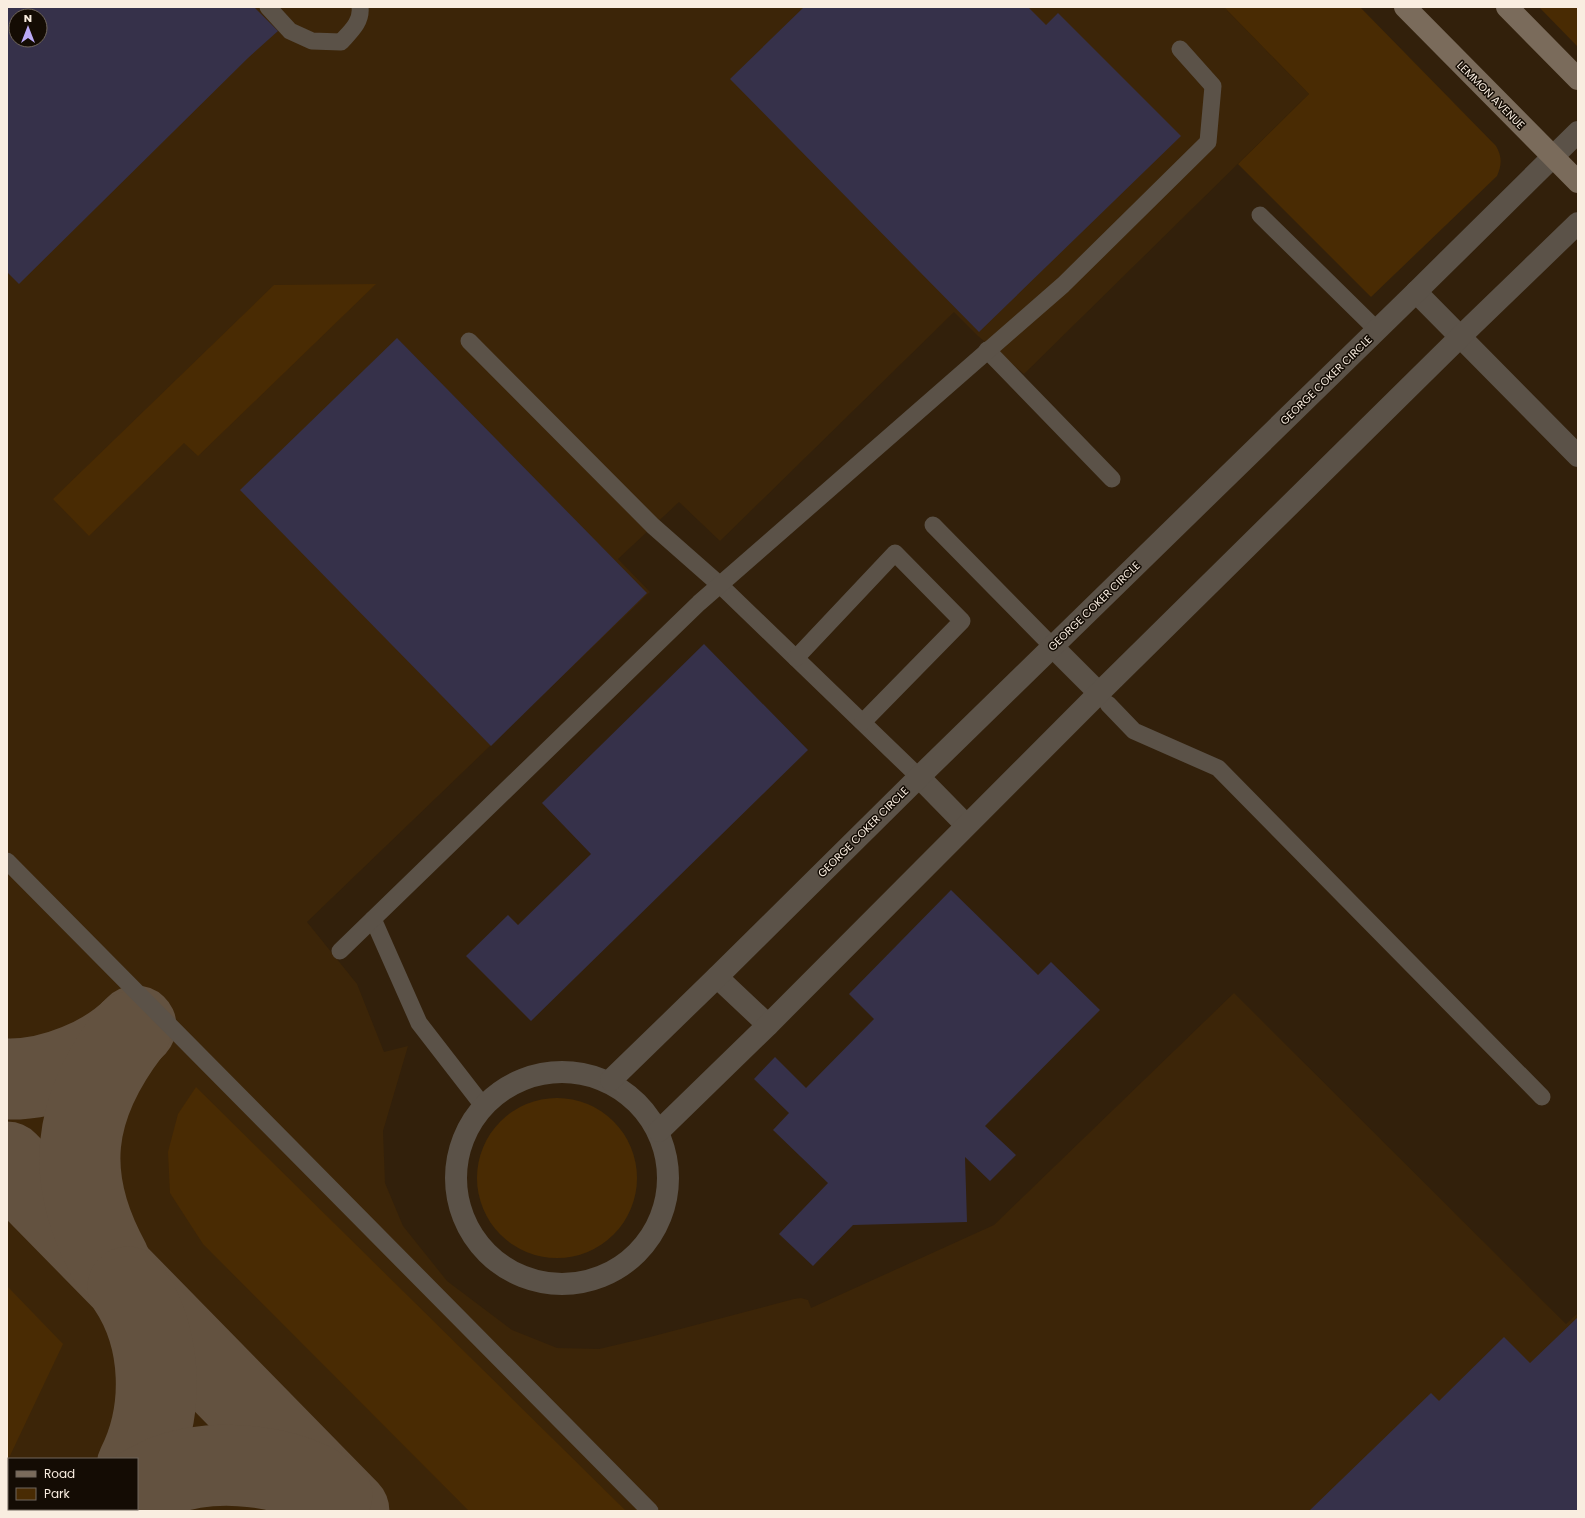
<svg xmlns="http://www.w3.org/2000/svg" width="1585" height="1518" font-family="Poppins,sans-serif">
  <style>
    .built { fill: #3c2508; fill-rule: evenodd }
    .green { fill: #492b03 }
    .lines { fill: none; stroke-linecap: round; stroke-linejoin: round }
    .taxiway { stroke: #635240; stroke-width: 81 }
    .building { fill: #36314a; fill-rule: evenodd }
    .lane { stroke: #5b5248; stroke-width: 17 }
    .street { stroke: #5b5248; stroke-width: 22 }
    .secondary { stroke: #7a6b5b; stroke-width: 22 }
    .labels { text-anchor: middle; stroke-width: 3; stroke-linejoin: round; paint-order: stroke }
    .street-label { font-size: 11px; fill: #f9ede0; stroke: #140c04 }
  </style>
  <rect width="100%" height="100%" fill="#32200b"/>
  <path class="built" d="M7,7H1224L1309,94L1024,374L978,336L954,312L720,541L679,502L618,559L650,592L307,922L357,984L384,1052L408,1046L383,1131L385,1183L403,1226L447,1281L512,1330L557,1348L599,1349L650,1337L794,1299L801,1298L808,1300L811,1308L994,1225L1234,993L1566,1324L1578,1313V1511H7ZM16,16H40V40H16ZM9,1459H137V1509H9Z"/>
  <g class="green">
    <path d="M1224,7H1360L1496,146C1502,156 1502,165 1497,176L1371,297L1238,164L1309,94Z"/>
    <path d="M1539,7H1578V47Z"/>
    <path d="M376,284L198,456L184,443L89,536L53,499L274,285Z"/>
    <path d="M196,1087L626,1511H469L203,1244L170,1193L168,1152L178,1114Z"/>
    <circle cx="557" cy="1178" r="80"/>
    <path d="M7,1286L63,1344L7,1462Z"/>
  </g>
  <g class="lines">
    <g class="taxiway">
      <path d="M7,1079C51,1080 106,1058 136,1026"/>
      <path d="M7,1162L349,1511"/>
      <path d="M110,1262C63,1177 72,1108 130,1032"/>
      <path d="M128,1287C163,1339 165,1411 137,1466"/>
      <path d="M137,1490C146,1485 155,1480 164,1476C208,1459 272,1463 314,1484C320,1487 326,1492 332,1495"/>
    </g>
  </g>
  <g class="building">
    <path d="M7,7H254L278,31L248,58L19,284L7,272ZM16,16H40V40H16Z"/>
    <path d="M804,7H1028L1046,25L1058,13L1181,136L979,332L730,79Z"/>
    <path d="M397,338L647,593L491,746L240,490Z"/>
    <path d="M704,644L808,750L531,1021L466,956L508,915L518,925L591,854L542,803Z"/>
    <path d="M951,890L1038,975L1051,962L1100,1010L985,1126L1016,1155L990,1181L965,1157L967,1222L853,1225L813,1266L779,1234L828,1183L773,1130L789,1113L754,1079L775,1057L806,1088L874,1019L849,994Z"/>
    <path d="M1578,1317V1511H1309L1431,1393L1439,1401L1504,1337L1530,1363Z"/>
  </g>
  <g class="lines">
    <g class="lane">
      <path d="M268,7L290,31L312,41L341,42C350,32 362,22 360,7"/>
      <path d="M1260,215L1377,330"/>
      <path d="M469,341L653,526L720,585L919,777"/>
      <path d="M987,350L1112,479"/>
      <path d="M933,525L1052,646"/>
      <path d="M796,658L895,553L962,621L863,722"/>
      <path d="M1108,704L1134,731L1218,768L1542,1097"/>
      <path d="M7,861L650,1511"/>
      <path d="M373,919L419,1023L484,1107"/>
      <path d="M340,951L699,603L1063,285L1208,142L1213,86L1180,49"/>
    </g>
    <g class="street">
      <path d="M1416,292L1578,456"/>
      <path d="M1052,646L1099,693"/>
      <path d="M919,777L966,825"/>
      <path d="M717,977L768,1025"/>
      <circle cx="562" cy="1178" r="106"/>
      <path d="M611,1080L717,977L919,777L1416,292L1578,132"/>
      <path d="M659,1131L768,1025L1099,693L1460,337L1578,223"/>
    </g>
    <g class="secondary">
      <path d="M1405,7L1578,182"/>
      <path d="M1507,7L1578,79"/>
    </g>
  </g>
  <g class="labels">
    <g class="street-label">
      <text transform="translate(1491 95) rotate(45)" y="4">LEMMON AVENUE</text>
      <text transform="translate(1326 380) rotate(-44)" y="4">GEORGE COKER CIRCLE</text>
      <text transform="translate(1094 606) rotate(-44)" y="4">GEORGE COKER CIRCLE</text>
      <text transform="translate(863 832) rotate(-45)" y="4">GEORGE COKER CIRCLE</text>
    </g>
  </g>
  <rect width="1585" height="1518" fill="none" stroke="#f9ede0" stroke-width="16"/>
  <rect x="8" y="1458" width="130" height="52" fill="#140c04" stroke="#70665c"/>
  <rect x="16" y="1471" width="20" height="6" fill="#7a6b5b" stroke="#70665c"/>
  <text x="44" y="1478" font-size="12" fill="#f9ede0">Road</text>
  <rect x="16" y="1488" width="20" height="12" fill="#492b03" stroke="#70665c"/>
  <text x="44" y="1498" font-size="12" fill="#f9ede0">Park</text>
  <g transform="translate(28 28)"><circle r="19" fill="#140c04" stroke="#70665c"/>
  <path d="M0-3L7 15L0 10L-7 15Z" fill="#bbaaf6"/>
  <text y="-6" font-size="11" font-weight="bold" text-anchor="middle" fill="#f9ede0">N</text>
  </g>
</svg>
